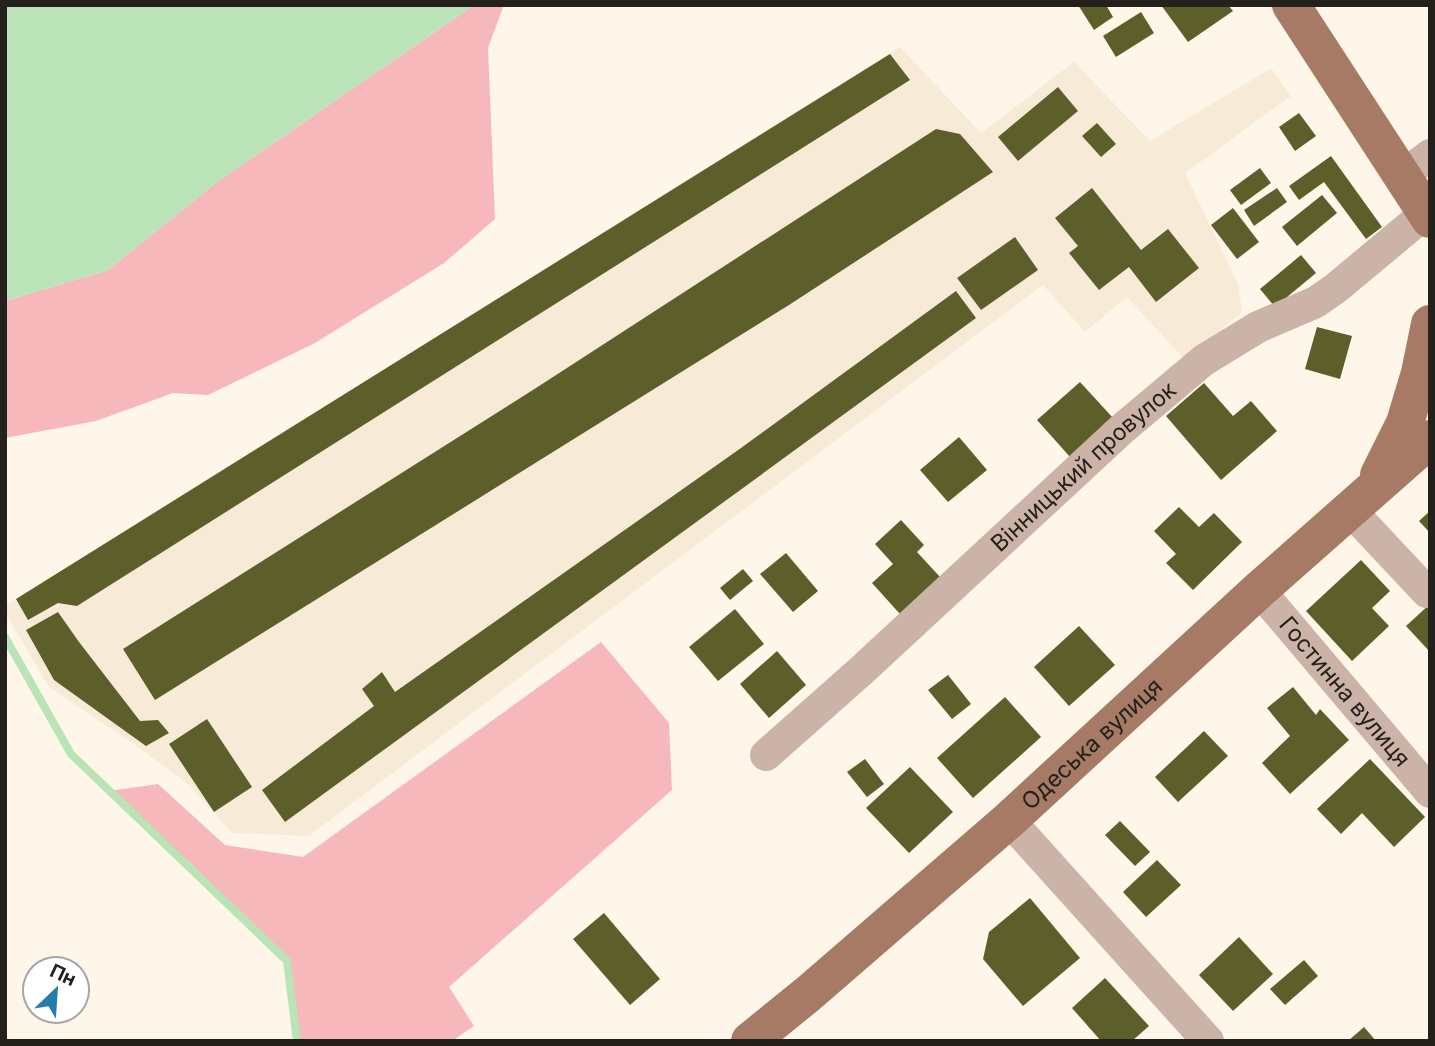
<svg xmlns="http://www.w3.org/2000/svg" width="1435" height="1046" font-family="Inter,sans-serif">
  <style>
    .built { fill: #f7ebd7 }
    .green { fill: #f6b8ba }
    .water { fill: #bae4b8 }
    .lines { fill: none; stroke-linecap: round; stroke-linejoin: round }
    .stream { stroke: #bae4b8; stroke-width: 8 }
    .building { fill: #5c5f29 }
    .minor { stroke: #ccb3a7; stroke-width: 32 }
    .major { stroke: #a67a64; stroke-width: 38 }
    .labels { text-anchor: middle; stroke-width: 7; stroke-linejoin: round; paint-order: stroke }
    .street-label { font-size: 23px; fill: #24211c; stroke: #fff }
  </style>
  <rect width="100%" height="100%" fill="#fdf6e9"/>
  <path class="built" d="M900,47L981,133L1074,62L1150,141L1271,68L1291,96L1185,173L1238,284L1242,312L1185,360L1127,297L1085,332L1043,285L309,836L232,833L189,785L131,742L49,687L5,613V606Z"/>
  <g class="green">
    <path d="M474,5H504L488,48L495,219L444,263L315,343L208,395L173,393L96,421L5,438V301L108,270L217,182Z"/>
    <path d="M601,642L669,723L672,790L449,987L474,1026L452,1041H297L287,961L109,791L158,784L225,845L303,857Z"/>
  </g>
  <path class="water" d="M5,5H474L217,182L108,270L5,301Z"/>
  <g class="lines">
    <path class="stream" d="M5,637L71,754L287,961L297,1041"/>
  </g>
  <g class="building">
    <path d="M1078,5H1106L1113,17L1094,30Z"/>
    <path d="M1161,5H1228L1233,11L1188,42Z"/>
    <path d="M1141,12L1154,33L1116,57L1103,36Z"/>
    <path d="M890,54L910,80L77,606L58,603L28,620L16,599Z"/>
    <path d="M1058,87L1078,111L1018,161L998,137Z"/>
    <path d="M1299,113L1316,136L1295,151L1279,127Z"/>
    <path d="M1097,123L1116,144L1101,157L1082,136Z"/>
    <path d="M936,129L960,134L993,172L789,305L155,700L123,649L536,388Z"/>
    <path d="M1331,156L1382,227L1366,239L1324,182L1299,200L1289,186Z"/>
    <path d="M1260,168L1271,183L1241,205L1230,190Z"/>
    <path d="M1092,188L1141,250L1168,229L1199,268L1156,302L1129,267L1099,290L1069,253L1078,246L1055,218Z"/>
    <path d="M1277,188L1287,202L1254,226L1244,210Z"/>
    <path d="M1322,195L1337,213L1297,246L1282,227Z"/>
    <path d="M1233,208L1259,242L1237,259L1211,225Z"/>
    <path d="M1015,237L1038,270L981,310L957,278Z"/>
    <path d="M1301,255L1316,273L1275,307L1260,289Z"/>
    <path d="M956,291L976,318L285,822L262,790L374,706L362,689L382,672L395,692L741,448Z"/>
    <path d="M1317,327L1352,336L1340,379L1305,369Z"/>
    <path d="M1080,382L1114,419L1071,458L1037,420Z"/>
    <path d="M1204,383L1233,416L1251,401L1277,431L1221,480L1166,416Z"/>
    <path d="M959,437L987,470L948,502L920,470Z"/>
    <path d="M1179,507L1199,527L1214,513L1242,542L1193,590L1166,563L1176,554L1154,531Z"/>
    <path d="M1430,511V533L1419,521Z"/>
    <path d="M901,520L924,545L917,552L940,577L900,614L872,583L893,564L875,544Z"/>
    <path d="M786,553L818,591L793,612L760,574Z"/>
    <path d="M1361,560L1390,591L1372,608L1389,626L1352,661L1306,611Z"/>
    <path d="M743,569L753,581L730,600L720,588Z"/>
    <path d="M1430,604V652L1406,626Z"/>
    <path d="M735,609L764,644L718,681L689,647Z"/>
    <path d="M58,612L79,642L140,721L158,720L169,733L146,746L54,680L26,630Z"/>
    <path d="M1079,626L1115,665L1069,706L1034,667Z"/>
    <path d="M777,651L806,685L769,718L740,684Z"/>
    <path d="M948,675L971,704L952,719L928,690Z"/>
    <path d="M1293,687L1316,715L1320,709L1349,740L1290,794L1262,763L1290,736L1267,708Z"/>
    <path d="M1005,697L1041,737L973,798L937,758Z"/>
    <path d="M207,719L252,787L214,812L169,744Z"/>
    <path d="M1204,731L1228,756L1178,802L1155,777Z"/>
    <path d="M865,759L884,784L867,797L847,772Z"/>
    <path d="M1370,759L1425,817L1394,847L1362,813L1341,834L1317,809Z"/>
    <path d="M910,767L953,812L909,853L866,808Z"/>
    <path d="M1120,821L1150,852L1135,866L1105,835Z"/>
    <path d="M1157,860L1181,885L1146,917L1123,892Z"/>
    <path d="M1030,898L1080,958L1023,1006L983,959L989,932Z"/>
    <path d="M604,913L660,979L630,1005L573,939Z"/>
    <path d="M1239,937L1273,974L1233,1011L1199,975Z"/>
    <path d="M1304,960L1318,976L1285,1005L1270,989Z"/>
    <path d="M1105,978L1149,1026L1132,1041H1101L1072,1008Z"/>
    <path d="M1364,1027L1376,1041H1348Z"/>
  </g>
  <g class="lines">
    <g class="minor">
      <path d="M1402,176L1430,155"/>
      <path d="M1350,510L1427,592"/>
      <path id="s1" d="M1259,590L1430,792"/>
      <path id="s2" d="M766,755L862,670L1122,429L1204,360L1258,327L1316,302L1336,288L1426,213"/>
      <path d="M1009,820L1208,1041"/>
    </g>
    <g class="major">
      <path d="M1291,5L1430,219"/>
      <path d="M1379,475L1405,423L1420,373L1430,324"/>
      <path id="s3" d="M750,1041L808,994L1009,820L1259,590L1430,439"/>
    </g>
  </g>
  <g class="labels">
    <g class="street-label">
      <text dy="8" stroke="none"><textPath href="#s2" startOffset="429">Вінницький провулок</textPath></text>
      <text dy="8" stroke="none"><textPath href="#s1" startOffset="133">Гостинна вулиця</textPath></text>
      <text dy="8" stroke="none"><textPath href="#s3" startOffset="453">Одеська вулиця</textPath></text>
    </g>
  </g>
  <rect width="1435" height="1046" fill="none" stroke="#24211c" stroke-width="14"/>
  <g transform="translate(56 990) rotate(25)"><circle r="33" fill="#ffffff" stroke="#a7a6a4" stroke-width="2"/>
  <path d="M0-5L12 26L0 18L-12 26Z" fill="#277cac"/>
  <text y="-10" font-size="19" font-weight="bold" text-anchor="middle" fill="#24211c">Пн</text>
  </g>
</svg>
